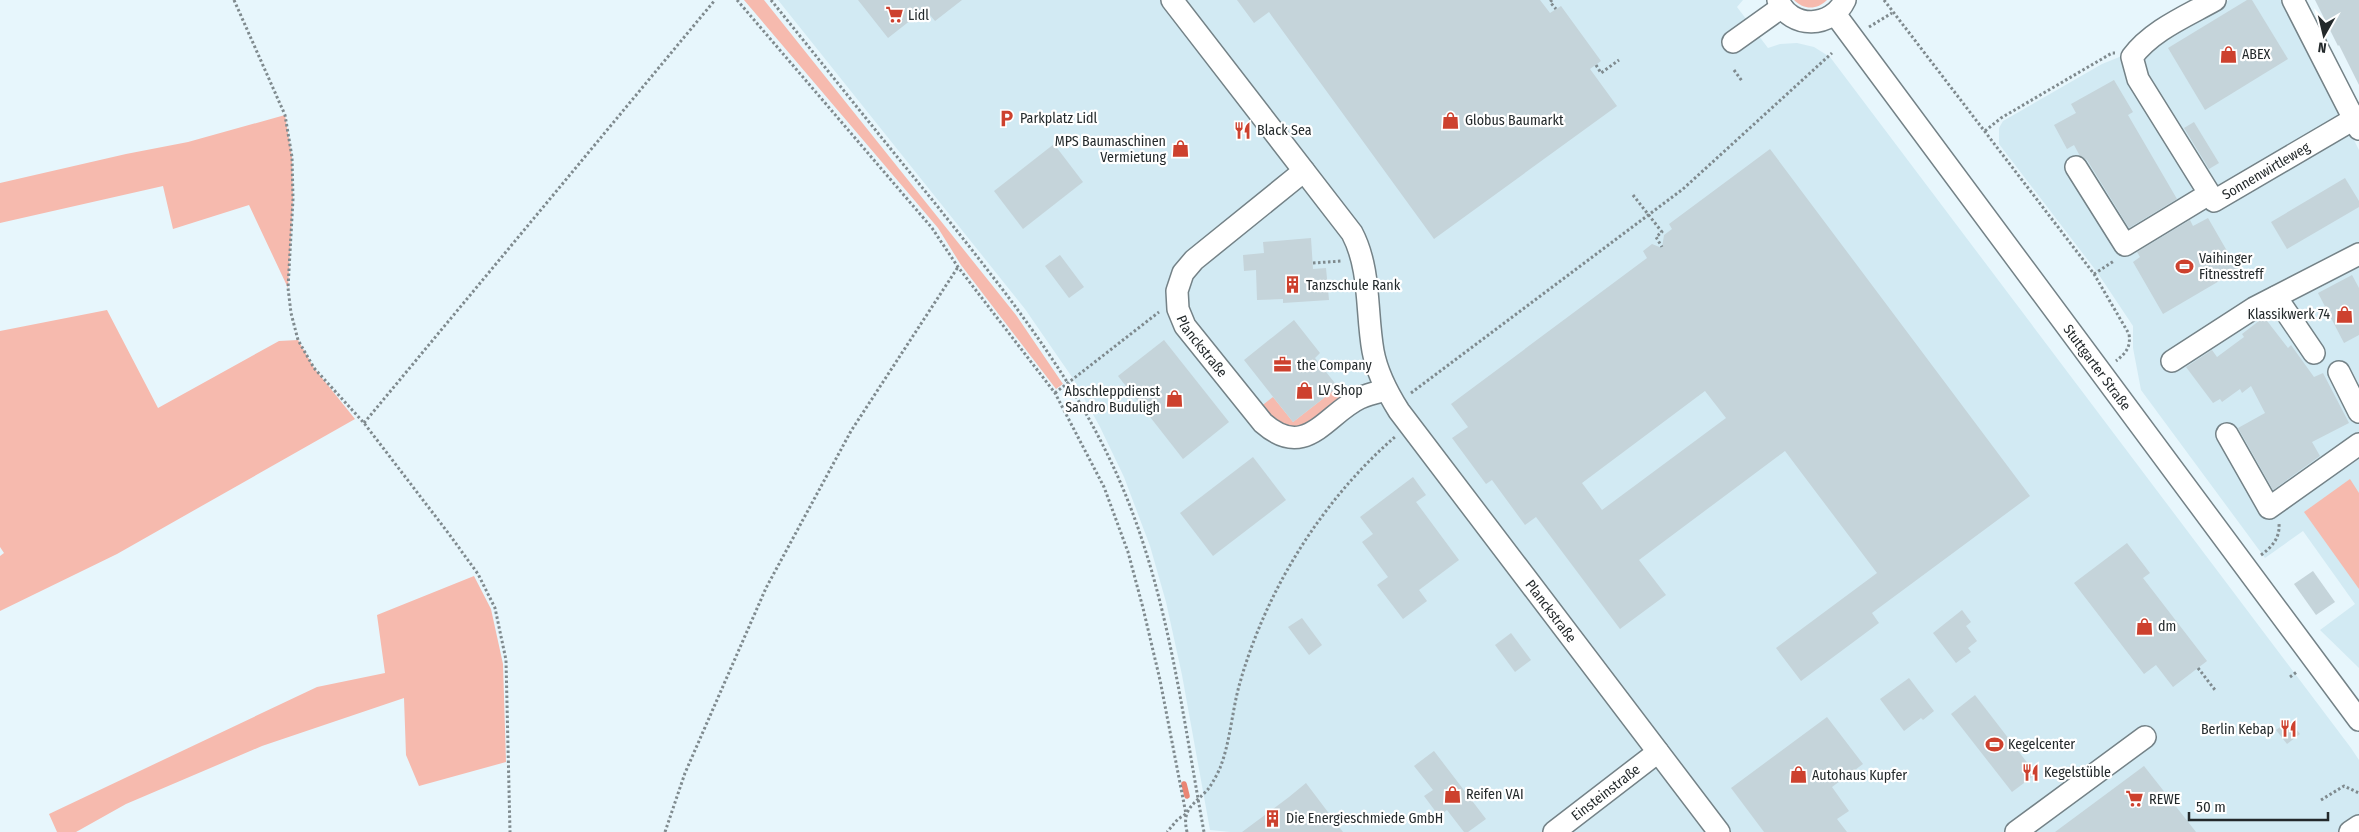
<svg xmlns="http://www.w3.org/2000/svg" width="2359" height="832" font-family="'Fira Sans Condensed',sans-serif">
  <style>
    .built { fill: #d2eaf3 }
    .green { fill: #f6baae }
    .lines { fill: none; stroke-linecap: round; stroke-linejoin: round }
    .stream { stroke: #ea8574; stroke-width: 5.5 }
    .building { fill: #c5d4da; fill-rule: evenodd }
    .minor-casing { stroke: #748287; stroke-width: 24 }
    .path { stroke: #7f8a8e; stroke-width: 3; stroke-dasharray: 2.5 2.5; stroke-linecap: butt }
    .minor { stroke: #fff; stroke-width: 21 }
    .labels { text-anchor: middle; stroke-width: 4.5; stroke-linejoin: round; paint-order: stroke }
    .poi-label { font-size: 14px; fill: #23292b; stroke: #fff; text-anchor: start }
    .street-label { font-size: 14px; fill: #23292b; stroke: #fff }
  </style>
  <rect width="100%" height="100%" fill="#e7f6fc"/>
  <g class="built">
    <path d="M778,0H1743L1737,7L1768,48L1780,44L1797,43L1814,47L1830,57L2351,748L2359,760V832H1230L1210,830L1182,675L1166,602L1150,546L1124,477L1100,427L1074,380L1025,309Z"/>
    <path d="M2229,0H2284L2359,150V668L2320,630L2355,604L2303,531L2265,558L2141,390L2133,348V326L2097,272L1999,144V128L2003,121L2102,64L2159,41Z"/>
  </g>
  <g class="green">
    <path d="M744,0H764L1016,315L1063,384L1056,389L961,265L938,228Z"/>
    <path d="M1794,0H1827C1817,10 1804,10 1794,0Z"/>
    <path d="M285,115L292,157L293,199L288,288L249,205L173,229L163,186L0,223V183L126,154L188,142Z"/>
    <path d="M107,310L158,408L279,341L298,340L314,368L355,419L117,554L0,611V556L4,553L0,547V331Z"/>
    <path d="M1338,387L1347,399L1313,425L1290,430L1260,407L1273,397L1293,422Z"/>
    <path d="M2350,479L2359,493V589L2304,512Z"/>
    <path d="M474,576L491,609L503,664L506,762L419,786L406,755L404,698L262,746L126,804L76,832H57L49,814L317,687L385,673L377,615Z"/>
  </g>
  <g class="lines">
    <path class="stream" d="M1184,784L1187,796"/>
  </g>
  <g class="building">
    <path d="M858,0H962L935,21L925,9L888,38Z"/>
    <path d="M1237,0H1540L1550,13L1561,6L1601,61L1590,69L1617,106L1434,239L1269,12L1254,23Z"/>
    <path d="M2247,0H2252L2288,59L2205,110L2168,48Z"/>
    <path d="M2315,0H2359V85L2339,45L2338,46Z"/>
    <path d="M2114,80L2133,112L2128,115L2177,199L2129,228L2087,160L2080,156L2074,145L2067,149L2054,125L2076,113L2071,104Z"/>
    <path d="M2194,122L2219,163L2209,169L2184,128Z"/>
    <path d="M1054,144L1083,182L1023,229L994,191Z"/>
    <path d="M1770,149L2030,496L1872,613L1879,623L1801,681L1776,648L1877,573L1785,451L1639,560L1666,595L1620,629L1536,517L1525,525L1492,480L1486,484L1452,438L1468,427L1451,404L1647,258L1643,251L1652,244L1662,248L1664,235L1672,229L1669,224ZM1705,391L1726,418L1602,510L1582,483Z"/>
    <path d="M2345,178L2359,201V207L2287,249L2271,222Z"/>
    <path d="M2208,218L2238,270L2163,314L2133,262L2140,257L2137,252L2190,220L2193,226Z"/>
    <path d="M1311,238L1313,269L1326,268L1329,300L1283,303V299L1257,300L1256,270L1244,271L1243,255L1264,253L1263,242Z"/>
    <path d="M1060,255L1084,287L1069,298L1045,266Z"/>
    <path d="M2352,275L2359,288V335L2344,343L2318,293Z"/>
    <path d="M2264,317L2288,348L2291,345L2314,377L2323,373L2349,423L2312,442L2320,456L2273,490L2238,428L2265,413L2251,386L2242,393L2240,389L2222,402L2220,399L2213,403L2186,367L2212,350L2217,357L2244,337L2242,334Z"/>
    <path d="M1294,320L1320,353L1315,358L1338,387L1293,422L1244,360Z"/>
    <path d="M1164,340L1229,422L1183,459L1118,376Z"/>
    <path d="M1253,457L1286,500L1213,556L1180,513Z"/>
    <path d="M1413,477L1426,495L1416,502L1459,560L1419,590L1427,601L1403,619L1377,585L1388,577L1362,542L1373,534L1360,517Z"/>
    <path d="M2127,543L2150,573L2143,578L2207,661L2173,687L2156,665L2144,674L2074,583Z"/>
    <path d="M2313,571L2335,602L2316,615L2294,584Z"/>
    <path d="M1962,610L1971,622L1966,626L1977,641L1968,648L1971,652L1956,663L1933,633Z"/>
    <path d="M1302,618L1322,645L1309,655L1288,627Z"/>
    <path d="M1511,633L1531,660L1515,672L1495,645Z"/>
    <path d="M1909,678L1934,711L1923,720L1921,718L1904,731L1880,699Z"/>
    <path d="M1975,695L2036,774L2012,792L1951,714Z"/>
    <path d="M1827,717L1863,764L1832,787L1849,811L1837,819L1847,832H1764L1731,788Z"/>
    <path d="M2289,720L2300,734L2287,744L2276,730Z"/>
    <path d="M1434,751L1486,819L1468,832H1464L1447,810L1439,816L1424,796L1433,790L1414,766Z"/>
    <path d="M2144,766L2196,832H2055Z"/>
    <path d="M1306,783L1343,832H1242L1289,797Z"/>
  </g>
  <g class="lines">
    <defs>
      <g id="minor">
        <path id="s1" d="M1172,0L1352,233C1371,269 1366,312 1373,351C1377,373 1387,392 1399,411L1719,832"/>
        <path d="M1778,0C1791,30 1832,28 1845,0"/>
        <path id="s2" d="M2215,0C2187,16 2152,30 2132,57L2138,79L2214,201L2359,116"/>
        <path d="M2293,0L2359,129"/>
        <path id="s3" d="M1835,14L2359,720"/>
        <path d="M1733,42L1782,7"/>
        <path d="M2076,167L2125,245L2209,194"/>
        <path id="s4" d="M1304,171L1194,260L1183,273L1177,291L1178,309L1185,326L1263,423C1306,461 1326,414 1360,398C1368,394 1378,392 1386,390"/>
        <path d="M2276,297L2314,353"/>
        <path d="M2172,361L2254,308L2359,254"/>
        <path d="M2339,372L2359,412"/>
        <path d="M2227,434L2269,508L2359,444"/>
        <path id="s5" d="M1554,832L1658,752"/>
        <path d="M2016,832L2145,737"/>
        <path d="M2350,832L2359,826"/>
      </g>
    </defs>
    <use href="#minor" class="minor-casing"/>
    <g class="path">
      <path d="M234,0L285,115L292,157L293,199L288,288L291,313L298,340L314,368L364,423L449,534L478,574L495,608L506,660L510,832"/>
      <path d="M737,0L932,228L958,267L1055,393L1104,487L1128,552L1143,608L1160,680L1186,814L1178,819L1167,832"/>
      <path d="M771,0C825,67 879,135 934,202C1003,289 1073,375 1118,477C1168,590 1182,713 1204,832"/>
      <path d="M1552,0L1550,2L1556,9"/>
      <path d="M1884,0L2094,274L2129,334C2131,347 2126,353 2116,361"/>
      <path d="M1869,27L1892,13"/>
      <path d="M1596,65L1601,73L1619,60"/>
      <path d="M1734,70L1742,81"/>
      <path d="M1985,131L2001,118L2112,53H2115"/>
      <path d="M1633,195L1662,232L1656,237L1662,247"/>
      <path d="M1313,263L1342,261"/>
      <path d="M2094,274L2114,261"/>
      <path d="M1055,393L1159,312"/>
      <path d="M1411,393L1683,189L1832,53"/>
      <path d="M364,423L715,0"/>
      <path d="M2261,555C2272,547 2280,538 2279,524"/>
      <path d="M2198,668L2215,690"/>
      <path d="M2290,677L2298,671"/>
      <path d="M2321,800L2344,786L2359,793"/>
      <path d="M665,832L685,773L766,588L851,431L958,267"/>
      <path d="M1187,832C1186,827 1185,822 1186,817C1188,805 1202,797 1209,788C1213,782 1217,775 1220,768C1231,740 1232,708 1241,679C1268,587 1323,499 1396,436"/>
    </g>
    <use href="#minor" class="minor"/>
  </g>
  <defs>
    <symbol id="supermarket-bare" viewBox="-9 -9 18 18"><path d="M-6-5.5h2.5l.6 2H6L4.5 2H-2.5L-4.4-4H-6ZM-1.5 3.2a1.3 1.3 0 1 0 .1 0ZM3 3.2a1.3 1.3 0 1 0 .1 0Z" fill="#cd412e" stroke="#fff" stroke-width="2.5" paint-order="stroke"/></symbol>
    <symbol id="shop-bare" viewBox="-9 -9 18 18"><path d="M-5-2.5h2.3a2.7 3.5 0 0 1 5.4 0H5L5.5 6h-11ZM-1.5-2.5h3a1.5 2.3 0 0 0-3 0Z" fill="#cd412e" stroke="#fff" stroke-width="2.5" paint-order="stroke"/></symbol>
    <symbol id="parking-bare" viewBox="-9 -9 18 18"><path d="M-3.5-5.5H1a3.5 3.5 0 0 1 0 7H-1V5.5H-3.5ZM-1-3.4V-.6H.8a1.4 1.4 0 0 0 0-2.8Z" fill="#cd412e" stroke="#fff" stroke-width="2.5" paint-order="stroke"/></symbol>
    <symbol id="restaurant-bare" viewBox="-9 -9 18 18"><path d="M-5-6h1v4h1v-4h1v4h1v-4h1v5L-1.5 .5V6h-2V.5L-5-1ZM5-6V6H3V1.5H1.5Q1.5-4 5-6Z" fill="#cd412e" stroke="#fff" stroke-width="2.5" paint-order="stroke"/></symbol>
    <symbol id="stadium-bare" viewBox="-9 -9 18 18"><path d="M0-5a6.5 5 0 1 0 0 10a6.5 5 0 1 0 0-10ZM-3.5-1.8h7v3.6h-7Z" fill="#cd412e" stroke="#fff" stroke-width="2.5" paint-order="stroke"/></symbol>
    <symbol id="building-bare" viewBox="-9 -9 18 18"><path d="M-4-6H4V6H1V3H-1V6H-4ZM-2.5-4.3h1.7v1.8h-1.7ZM.8-4.3h1.7v1.8H.8ZM-2.5-1h1.7V.8h-1.7ZM.8-1h1.7V.8H.8Z" fill="#cd412e" stroke="#fff" stroke-width="2.5" paint-order="stroke"/></symbol>
    <symbol id="office-bare" viewBox="-9 -9 18 18"><path d="M-6-3h4V-5.5h4V-3h4V5H-6ZM-1-4.5V-3h2v-1.5ZM-6 0V1H6V0Z" fill="#cd412e" stroke="#fff" stroke-width="2.5" paint-order="stroke"/></symbol>
  </defs>
  <g fill-rule="evenodd">
    <use href="#supermarket-bare" x="882" y="2" width="25" height="25"/>
    <use href="#shop-bare" x="2216" y="42" width="25" height="25"/>
    <use href="#parking-bare" x="994" y="106" width="25" height="25"/>
    <use href="#shop-bare" x="1438" y="108" width="25" height="25"/>
    <use href="#restaurant-bare" x="1230" y="118" width="25" height="25"/>
    <use href="#shop-bare" x="1168" y="136" width="25" height="25"/>
    <use href="#stadium-bare" x="2172" y="254" width="25" height="25"/>
    <use href="#building-bare" x="1280" y="272" width="25" height="25"/>
    <use href="#shop-bare" x="2332" y="302" width="25" height="25"/>
    <use href="#office-bare" x="1270" y="352" width="25" height="25"/>
    <use href="#shop-bare" x="1292" y="378" width="25" height="25"/>
    <use href="#shop-bare" x="1162" y="386" width="25" height="25"/>
    <use href="#shop-bare" x="2132" y="614" width="25" height="25"/>
    <use href="#restaurant-bare" x="2276" y="716" width="25" height="25"/>
    <use href="#stadium-bare" x="1982" y="732" width="25" height="25"/>
    <use href="#restaurant-bare" x="2018" y="760" width="25" height="25"/>
    <use href="#shop-bare" x="1786" y="762" width="25" height="25"/>
    <use href="#shop-bare" x="1440" y="782" width="25" height="25"/>
    <use href="#supermarket-bare" x="2122" y="786" width="25" height="25"/>
    <use href="#building-bare" x="1260" y="806" width="25" height="25"/>
  </g>
  <g class="labels">
    <g class="poi-label">
      <text x="908" y="20">Lidl</text>
      <text x="2242" y="59">ABEX</text>
      <text x="1020" y="123">Parkplatz Lidl</text>
      <text x="1465" y="125">Globus Baumarkt</text>
      <text x="1257" y="135">Black Sea</text>
      <text x="1166" y="146" text-anchor="end">MPS Baumaschinen<tspan x="1166" dy="16">Vermietung</tspan></text>
      <text x="2199" y="263">Vaihinger<tspan x="2199" dy="16">Fitnesstreff</tspan></text>
      <text x="1306" y="290">Tanzschule Rank</text>
      <text x="2330" y="319" text-anchor="end">Klassikwerk 74</text>
      <text x="1297" y="370">the Company</text>
      <text x="1318" y="395">LV Shop</text>
      <text x="1160" y="396" text-anchor="end">Abschleppdienst<tspan x="1160" dy="16">Sandro Buduligh</tspan></text>
      <text x="2158" y="631">dm</text>
      <text x="2274" y="734" text-anchor="end">Berlin Kebap</text>
      <text x="2008" y="749">Kegelcenter</text>
      <text x="2044" y="777">Kegelstüble</text>
      <text x="1812" y="780">Autohaus Kupfer</text>
      <text x="1466" y="799">Reifen VAI</text>
      <text x="2149" y="804">REWE</text>
      <text x="1286" y="823">Die Energieschmiede GmbH</text>
    </g>
    <g class="street-label">
      <text dy="5" stroke="none"><textPath href="#s2" startOffset="328">Sonnenwirtleweg</textPath></text>
      <text dy="5" stroke="none"><textPath href="#s4" startOffset="240">Planckstraße</textPath></text>
      <text dy="5" stroke="none"><textPath href="#s3" startOffset="440">Stuttgarter Straße</textPath></text>
      <text dy="5" stroke="none"><textPath href="#s1" startOffset="732">Planckstraße</textPath></text>
      <text dy="5" stroke="none"><textPath href="#s5" startOffset="65">Einsteinstraße</textPath></text>
    </g>
  </g>
  <g transform="translate(2324 35) rotate(188)" stroke="#ffffff" stroke-width="4" paint-order="stroke">
  <path d="M0-4L9 19L0 12L-9 19Z" fill="#23292b"/>
  <text y="-8" font-size="14" font-weight="bold" text-anchor="middle" fill="#23292b">N</text>
  </g>
  <path d="M2189 812v8h139v-8" fill="none" stroke="#23292b" stroke-width="2.5"/>
  <text x="2196" y="812" font-size="15" fill="#23292b" stroke="#ffffff" stroke-width="4" paint-order="stroke">50 m</text>
</svg>
